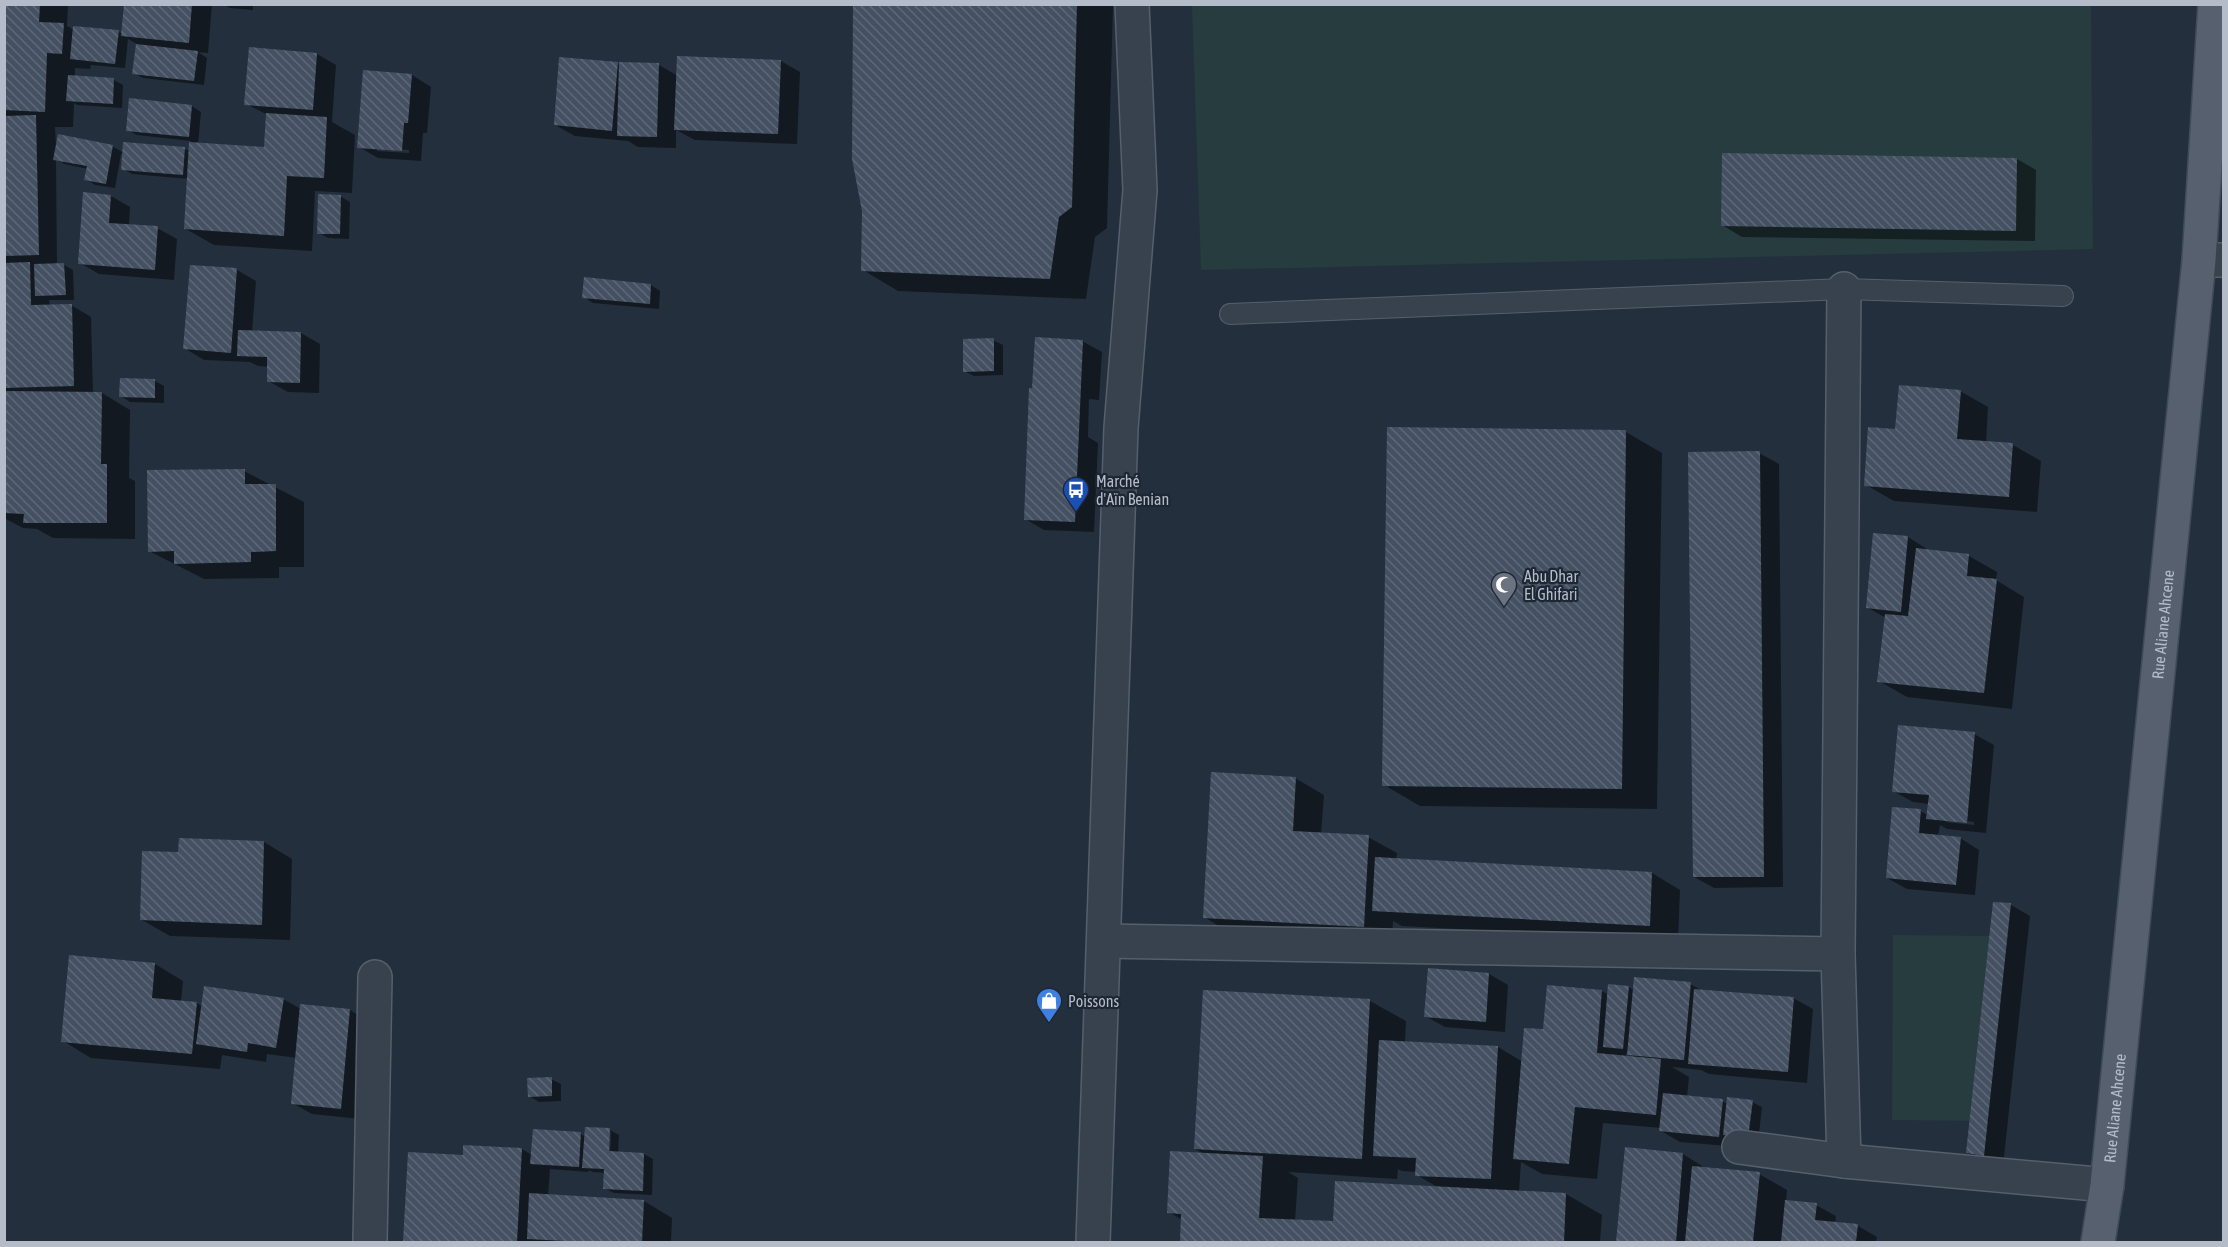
<svg xmlns="http://www.w3.org/2000/svg" width="2228" height="1247" font-family="'Asap Condensed',sans-serif">
  <style>
    .pitch { fill: #263c3f }
    .shadow { fill: #0007; fill-rule: evenodd }
    .building { fill: url(#building-back-hatch) }
    .lines { fill: none; stroke-linecap: round; stroke-linejoin: round }
    .service-casing { stroke: #565f6c; stroke-width: 22 }
    .minor-casing { stroke: #565f6c; stroke-width: 36 }
    .tertiary-casing { stroke: #565f6c; stroke-width: 36 }
    .primary-casing { stroke: #414a57; stroke-width: 36 }
    .service { stroke: #38414e; stroke-width: 20 }
    .minor { stroke: #38414e; stroke-width: 33 }
    .tertiary { stroke: #38414e; stroke-width: 33 }
    .primary { stroke: #56606e; stroke-width: 33 }
    .labels { text-anchor: middle; stroke-width: 4.5; stroke-linejoin: round; paint-order: stroke }
    .poi-label { font-size: 16px; fill: #b4bcc9; stroke: #1d2633; text-anchor: start }
    .street-label { font-size: 16px; fill: #b4bcc9; stroke: #1d2633 }
  </style>
  <defs>
    <pattern id="building-back-hatch" width="6" height="6" patternUnits="userSpaceOnUse" patternTransform="scale(1.5)"><rect width="6" height="6" fill="#455162"/><path d="M-1 5l2 2M0 0l6 6M5-1l2 2" fill="none" stroke="#5d6877"/></pattern>
  </defs>
  <rect width="100%" height="100%" fill="#242f3e"/>
  <g class="pitch">
    <path d="M1192,5H2091L2093,249L1201,270Z"/>
    <path d="M1893,935L1990,936L1988,1121L1892,1120Z"/>
  </g>
  <g class="shadow">
    <path d="M4,4H68L67,26L74,30L118,32L123,34L125,4H212L208,53L198,52L207,58L204,85L143,78L134,73L137,44L128,39L125,68L91,65L90,69L75,68V77L114,80L123,85L122,108L77,105L74,103L73,127H55L56,146H112L124,153V143L185,149L190,151L191,141L137,135L127,130L192,106L201,112L198,144L266,148L268,115L246,104L250,49L317,54L336,65L332,122L355,135L352,193L315,191L312,251L214,245L186,229L189,179L132,174L123,169L124,154H121L115,188L95,185L86,179L88,169L64,164L56,159L57,265H64L73,270L74,300H49L50,306L71,305L91,317L93,393H102L130,410L129,478L135,481V539L53,538L37,529L23,528L4,518V264H7L4,263Z"/>
    <path d="M223,4H253V10L230,8Z"/>
    <path d="M854,4H1113L1107,228L1095,237L1086,299L898,291L863,270V211Z"/>
    <path d="M679,57L781,61L800,72L797,144L695,140L676,130V148L638,147L628,141L575,136L555,125L617,64L621,66L659,65L678,76Z"/>
    <path d="M412,75L431,87L427,133H423L421,161L378,158L359,147ZM377,148L409,150V153L377,151Z"/>
    <path d="M2017,159L2036,170L2035,241L1742,237L1722,225Z"/>
    <path d="M111,196L130,207L129,226L157,228L177,239L174,280L99,274L80,263Z"/>
    <path d="M340,196L350,202L349,239L328,238L319,233Z"/>
    <path d="M191,266L237,270L256,281L252,332L301,333L320,344L319,393L288,392L268,381L269,367L258,366L250,362L204,360L184,348Z"/>
    <path d="M585,279L651,285L660,291L659,309L593,303L584,297Z"/>
    <path d="M993,340L1003,345V375L974,376L964,371Z"/>
    <path d="M1082,341L1102,352L1099,400L1089,399L1088,437L1098,443L1094,532L1044,530L1025,519L1040,390Z"/>
    <path d="M121,380L155,381L164,386V403L130,402L121,396Z"/>
    <path d="M1960,391L1988,407L1986,443L2013,445L2041,461L2037,512L1894,501L1866,485L1897,431Z"/>
    <path d="M1388,429L1626,432L1662,453L1657,809L1420,806L1384,785Z"/>
    <path d="M1759,453L1779,464L1783,887L1714,888L1694,877Z"/>
    <path d="M244,471L304,502V567H279V578L204,579L149,551Z"/>
    <path d="M1874,535L1908,537L1927,549V551L1969,556L1997,572L1996,580L2024,597L2012,709L1907,697L1879,681L1886,618L1868,608Z"/>
    <path d="M1974,734L1994,745L1986,833L1947,829L1940,825L1938,836L1960,838L1979,850L1975,895L1907,889L1887,878L1920,811L1928,815L1929,804L1913,802L1893,791ZM1946,819L1974,822V825L1946,822Z"/>
    <path d="M1295,778L1324,795L1321,834L1368,837L1397,853L1396,860L1652,873L1680,890L1678,941L1402,926L1393,921L1392,942L1232,934L1204,917Z"/>
    <path d="M181,840L264,842L292,859L290,940L170,936L142,920L180,854Z"/>
    <path d="M2011,905L2030,916L2003,1166L1986,1164L1967,1153Z"/>
    <path d="M155,964L183,981L181,1002L197,1003L203,1007L283,999L301,1009L350,1010L369,1022L360,1119L312,1114L292,1103L297,1058L267,1054L266,1062L222,1055L220,1069L91,1058L63,1041Z"/>
    <path d="M1489,974L1508,985L1505,1032L1445,1027L1425,1016Z"/>
    <path d="M1690,984L1703,991L1793,998L1813,1009L1807,1083L1709,1074L1701,1070L1672,1067L1689,1077L1687,1097L1722,1101L1728,1104L1752,1102L1762,1107L1758,1143L1739,1147L1680,1142L1661,1131V1128L1603,1123L1597,1179L1542,1174L1521,1162L1519,1192L1566,1194L1602,1215L1600,1242H1181L1182,1220L1169,1212L1206,1155L1195,1149L1370,1001L1406,1021L1405,1042L1498,1047L1523,1062L1545,1031L1602,991L1609,995L1628,987L1634,990ZM1626,1053L1636,1059L1626,1058ZM1398,1169L1402,1171L1417,1172V1175L1439,1188L1334,1223L1295,1221L1298,1178L1288,1172L1397,1179Z"/>
    <path d="M551,1079L561,1084V1101L539,1102L529,1096Z"/>
    <path d="M610,1130L619,1135L618,1153L644,1154L653,1159L652,1195L614,1193L604,1188L605,1173L593,1172L589,1170L588,1172L550,1169L548,1196L644,1201L672,1218L671,1242H405L410,1154L464,1157L522,1149L532,1155L534,1131L581,1134L586,1137ZM608,1132H611L610,1158H607Z"/>
    <path d="M1626,1149L1683,1154L1702,1166V1168L1759,1174L1787,1190L1786,1202L1816,1205L1836,1216L1835,1224L1858,1226L1877,1237L1876,1242H1618Z"/>
  </g>
  <g class="building">
    <path d="M4,4H40L39,22L64,23L62,54L47,53L45,112L4,110Z"/>
    <path d="M124,4H192L189,43L121,36Z"/>
    <path d="M853,4H1077L1072,207L1059,217L1050,279L861,271L862,211L852,159Z"/>
    <path d="M73,26L119,30L115,64L70,59Z"/>
    <path d="M136,44L198,51L194,81L132,74Z"/>
    <path d="M249,47L317,53L313,110L244,105Z"/>
    <path d="M677,56L781,60L778,134L674,130Z"/>
    <path d="M559,57L618,62L612,131L554,125Z"/>
    <path d="M619,62L659,63L657,137L617,136Z"/>
    <path d="M363,70L412,74L408,123H404L402,151L357,148Z"/>
    <path d="M68,75L114,78L113,104L66,101Z"/>
    <path d="M129,98L192,105L189,137L126,131Z"/>
    <path d="M266,113L327,117L324,178L287,176L284,236L184,229L189,142L264,147Z"/>
    <path d="M36,115L39,255L4,256V116Z"/>
    <path d="M58,134L113,145L106,184L84,180L87,166L53,160Z"/>
    <path d="M123,142L185,147L183,175L121,170Z"/>
    <path d="M1722,153L2017,158L2016,231L1721,226Z"/>
    <path d="M83,192L111,195L109,223L158,226L155,270L78,264Z"/>
    <path d="M318,194L341,195L340,234H317Z"/>
    <path d="M30,262L31,305L72,304L74,386L4,388V263Z"/>
    <path d="M64,263L66,295L35,296L34,264Z"/>
    <path d="M190,265L237,268L231,353L183,349Z"/>
    <path d="M584,277L651,284L650,304L582,298Z"/>
    <path d="M238,330L301,332L300,383L267,382V357L237,356Z"/>
    <path d="M1035,337L1083,340L1075,522L1024,520L1029,388H1032Z"/>
    <path d="M994,338V371L963,372V339Z"/>
    <path d="M120,378L155,379V398L119,397Z"/>
    <path d="M1899,385L1961,390L1957,439L2013,443L2009,497L1864,486L1868,427L1895,429Z"/>
    <path d="M4,391L102,392L101,464H107V523H23L24,514L4,513Z"/>
    <path d="M1387,427L1626,430L1622,789L1382,786Z"/>
    <path d="M1760,451L1764,877H1693L1688,452Z"/>
    <path d="M245,469V484H276V551L251,552V562L174,564V551L148,552L147,470Z"/>
    <path d="M1873,533L1908,536L1901,612L1866,608Z"/>
    <path d="M1916,548L1969,554L1967,576L1997,579L1984,693L1877,682L1885,614L1908,616Z"/>
    <path d="M1898,725L1975,732L1967,823L1926,819L1929,795L1892,792Z"/>
    <path d="M1211,772L1296,777L1293,831L1369,835L1364,927L1203,918Z"/>
    <path d="M1892,807L1921,809L1919,833L1961,837L1956,885L1886,878Z"/>
    <path d="M179,838L264,841L262,925L140,920L142,851L178,852Z"/>
    <path d="M1375,857L1652,872L1650,926L1372,911Z"/>
    <path d="M1993,902L2011,903L1984,1156L1966,1153Z"/>
    <path d="M69,955L155,963L152,998L197,1002L192,1054L61,1042Z"/>
    <path d="M1428,968L1489,973L1486,1022L1424,1017Z"/>
    <path d="M1634,977L1691,982L1684,1060L1627,1055Z"/>
    <path d="M1608,984L1629,986L1623,1049L1603,1047Z"/>
    <path d="M1547,985L1602,990L1597,1053L1661,1059L1656,1115L1575,1107L1569,1164L1513,1159L1524,1028L1543,1029Z"/>
    <path d="M204,986L284,998L276,1048L248,1043L247,1052L196,1044Z"/>
    <path d="M1694,989L1794,997L1788,1072L1688,1064Z"/>
    <path d="M1203,990L1370,999L1362,1159L1194,1149Z"/>
    <path d="M300,1004L350,1009L341,1109L291,1104Z"/>
    <path d="M1379,1040L1498,1046L1491,1179L1415,1176L1416,1158L1373,1156Z"/>
    <path d="M552,1077V1096L528,1097L527,1078Z"/>
    <path d="M1663,1093L1723,1099L1719,1137L1659,1131Z"/>
    <path d="M1727,1097L1753,1100L1748,1138L1723,1135Z"/>
    <path d="M585,1127L610,1128L609,1151L644,1153L643,1191L603,1189L604,1169L582,1168Z"/>
    <path d="M533,1129L581,1132L579,1167L530,1164Z"/>
    <path d="M463,1145L522,1148L517,1242H403L408,1152L463,1155Z"/>
    <path d="M1625,1147L1683,1153L1676,1242H1616Z"/>
    <path d="M1170,1151L1263,1156L1259,1218L1333,1221L1335,1181L1566,1193L1564,1242H1180L1181,1214L1167,1213Z"/>
    <path d="M1692,1166L1760,1172L1753,1242H1685Z"/>
    <path d="M529,1193L644,1200L642,1242H584L527,1239Z"/>
    <path d="M1785,1200L1817,1203L1815,1220L1858,1224L1856,1242H1781Z"/>
  </g>
  <g class="lines">
    <defs>
      <path id="service" d="M1230,314L1844,289L2063,296"/>
      <g id="minor">
        <path d="M2199,260H2224"/>
        <path d="M1104,941L1838,954L1844,1161"/>
        <path d="M1838,954L1844,289"/>
        <path d="M1739,1147L1844,1161L2107,1185"/>
        <path d="M370,1242L375,977"/>
      </g>
      <path id="tertiary" d="M1093,1242L1121,428L1140,190L1132,4"/>
      <g id="primary">
        <path id="s1" d="M2098,1242L2107,1185L2199,260L2215,4"/>
      </g>
    </defs>
    <use href="#service" class="service-casing"/>
    <use href="#minor" class="minor-casing"/>
    <use href="#tertiary" class="tertiary-casing"/>
    <use href="#primary" class="primary-casing"/>
    <use href="#service" class="service"/>
    <use href="#minor" class="minor"/>
    <use href="#tertiary" class="tertiary"/>
    <use href="#primary" class="primary"/>
  </g>
  <defs>
    <symbol id="bus-pin" viewBox="-11 -11 22 30"><path d="M0 17L-7.5 6A9.5 9.5 0 1 1 7.5 6Z" fill="#1a4fb4" stroke="#1d2633"/><path d="M-5-6H5V4H4V6H2V4H-2V6H-4V4H-5ZM-3.5-4V0h7V-4ZM-3.5 1.2v1.5H-2V1.2ZM2 1.2v1.5H3.5V1.2Z" fill="#fff"/></symbol>
    <symbol id="mosque-pin" viewBox="-11 -11 22 30"><path d="M0 17L-7.5 6A9.5 9.5 0 1 1 7.5 6Z" fill="#6b7280" stroke="#1d2633"/><path d="M3.5-4.9A6 6 0 1 0 3.5 4.9A5 5 0 1 1 3.5-4.9Z" fill="#fff"/></symbol>
    <symbol id="shop-pin" viewBox="-11 -11 22 30"><path d="M0 17L-7.5 6A9.5 9.5 0 1 1 7.5 6Z" fill="#3f7fe0" stroke="#1d2633"/><path d="M-5-2.5h2.3a2.7 3.5 0 0 1 5.4 0H5L5.5 6h-11ZM-1.5-2.5h3a1.5 2.3 0 0 0-3 0Z" fill="#fff"/></symbol>
  </defs>
  <g fill-rule="evenodd">
    <use href="#bus-pin" x="1061" y="475" width="30" height="40"/>
    <use href="#mosque-pin" x="1489" y="570" width="30" height="40"/>
    <use href="#shop-pin" x="1034" y="986" width="30" height="40"/>
  </g>
  <g class="labels">
    <g class="poi-label">
      <text x="1096" y="487">Marché<tspan x="1096" dy="18">d'Aïn Benian</tspan></text>
      <text x="1524" y="582">Abu Dhar<tspan x="1524" dy="18">El Ghifari</tspan></text>
      <text x="1068" y="1007">Poissons</text>
    </g>
    <g class="street-label">
      <text dy="6" stroke="none"><textPath href="#s1" startOffset="621">Rue Aliane Ahcene</textPath></text>
      <text dy="6" stroke="none"><textPath href="#s1" startOffset="135">Rue Aliane Ahcene</textPath></text>
    </g>
  </g>
  <rect width="2228" height="1247" fill="none" stroke="#b4bcc9" stroke-width="12"/>
</svg>
